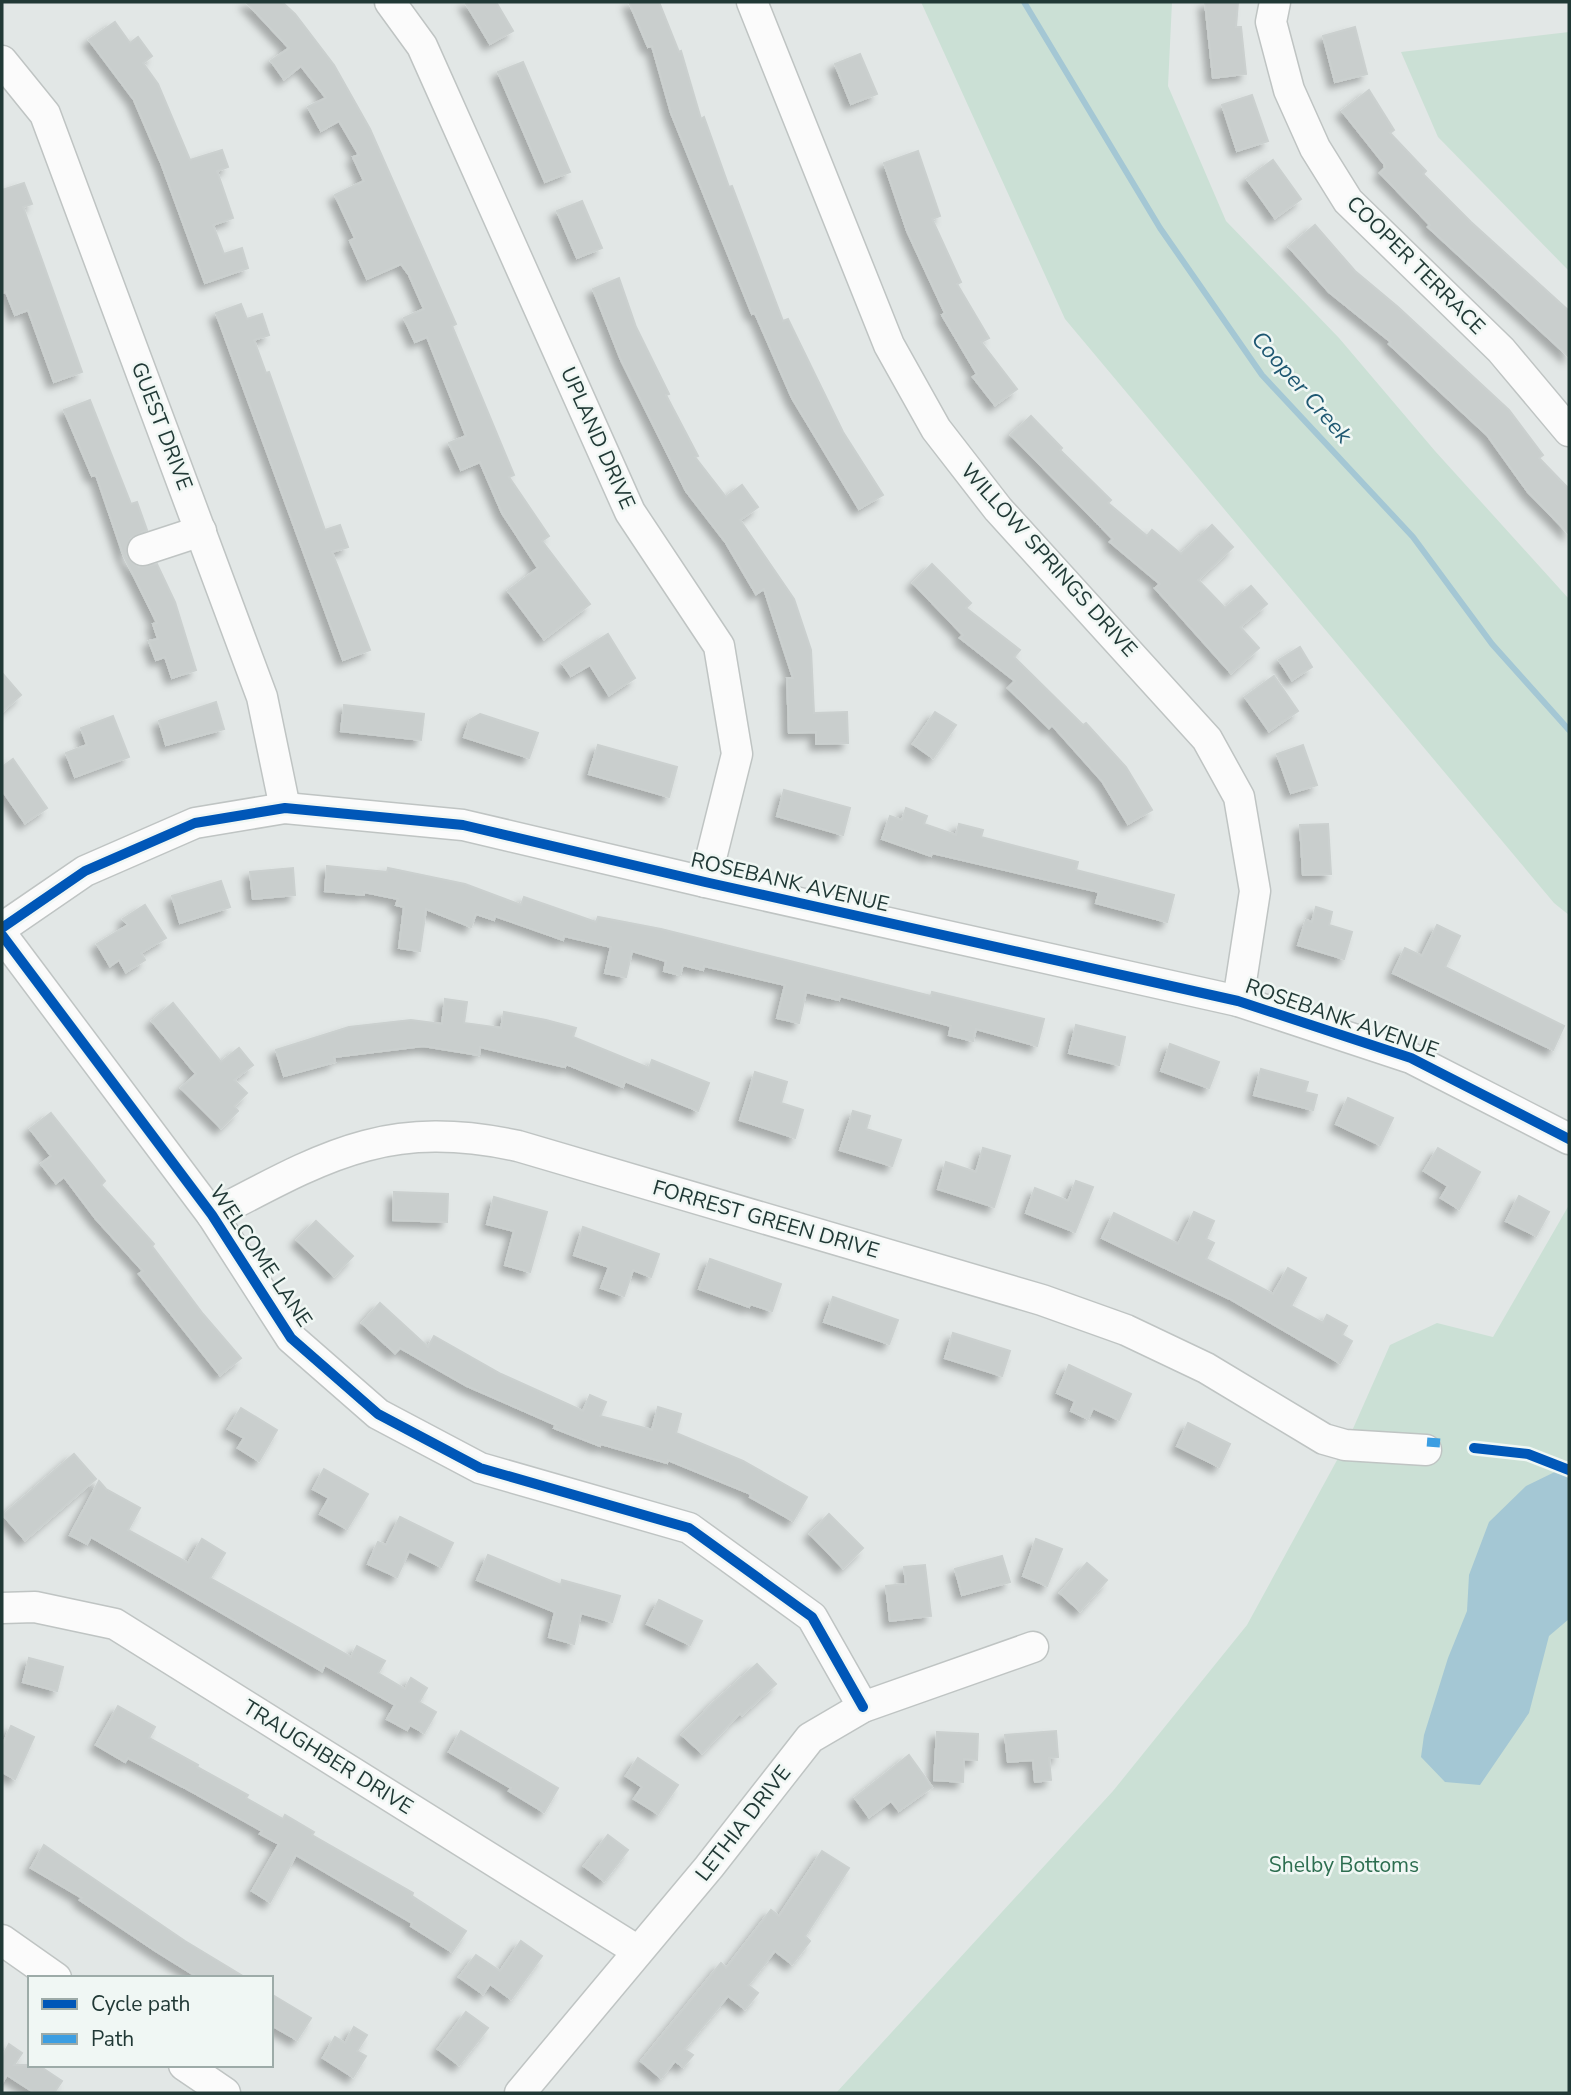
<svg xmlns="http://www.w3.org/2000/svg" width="1571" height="2095" font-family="'Nunito Sans',sans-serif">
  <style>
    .green { fill: #cbe0d5 }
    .water { fill: #a4c7d4 }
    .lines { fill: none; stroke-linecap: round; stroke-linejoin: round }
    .stream { stroke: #a4c7d4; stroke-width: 6 }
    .building { fill: #c9cecd; stroke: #cbd0cf; stroke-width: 2; filter: url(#shadow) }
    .minor-casing { stroke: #bfc4c3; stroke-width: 33 }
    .minor { stroke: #fbfbfb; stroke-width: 30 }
    .quiet { stroke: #3c9ee2; stroke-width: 9; stroke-dasharray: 18 9; stroke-linecap: butt }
    .cycleway-casing { stroke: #f0f7f4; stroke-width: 15 }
    .cycleway { stroke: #0057b8; stroke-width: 10 }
    .labels { text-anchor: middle; stroke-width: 5; stroke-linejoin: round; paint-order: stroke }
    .street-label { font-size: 21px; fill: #213936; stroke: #f0f7f4 }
    .park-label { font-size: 21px; fill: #2d6e50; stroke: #f0f7f4 }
    .water-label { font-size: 23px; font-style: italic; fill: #1f5872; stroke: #f0f7f4 }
  </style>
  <defs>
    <filter id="shadow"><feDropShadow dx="-6" dy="6" stdDeviation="3.5" flood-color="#0004"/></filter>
  </defs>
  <rect width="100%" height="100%" fill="#e2e7e6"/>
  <g class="green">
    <path d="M921,2H1172L1168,86L1226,221L1339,338L1435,451L1569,599V915L1554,903L1065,319Z"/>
    <path d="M1569,32V271L1438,137L1401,52Z"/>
    <path d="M1569,1205V2093H836L1113,1791L1247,1625L1348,1440L1390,1345L1437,1323L1493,1337Z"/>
  </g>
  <path class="water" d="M1565,1467L1569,1470V1619L1549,1636L1529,1713L1480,1785L1445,1782L1421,1757L1424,1735L1448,1658L1467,1611L1469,1575L1489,1522L1526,1486Z"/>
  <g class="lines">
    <path class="stream" d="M1024,2L1160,228L1262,375L1413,537L1492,644L1569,730"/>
  </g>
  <g class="building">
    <path d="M246,2H282L295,14L334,65L370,129L456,324L452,326L514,475L509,477L549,536L542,541L590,604L544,639L508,591L538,568L502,513L480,462L461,470L449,443L466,436L427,337L415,342L404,318L424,309L409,275L401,264L367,279L350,241L355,238L335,195L364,181L353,157L359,155L339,121L321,131L308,107L326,98L301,66L284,79L271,61L289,48Z"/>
    <path d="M465,2H496L513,31L490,44Z"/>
    <path d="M629,2H659L679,52L681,51L701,119L704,117L729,187L732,186L783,321L788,319L843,432L883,495L859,509L792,398L755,313L752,314L671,113L652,46L648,47Z"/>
    <path d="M1205,2H1238L1236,27H1241L1246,74L1213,78Z"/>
    <path d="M115,22L130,43L138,37L152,56L143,63L158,84L190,160L222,150L228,167L217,171L233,218L213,225L224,254L242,248L248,268L205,283L161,163L134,100L89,40Z"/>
    <path d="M1355,27L1367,74L1335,82L1323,36Z"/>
    <path d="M860,54L877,94L851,104L835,64Z"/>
    <path d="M523,62L570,172L545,182L498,72Z"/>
    <path d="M1369,90L1394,130L1390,133L1426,171L1423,174L1471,222L1569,311V357L1428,227L1430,225L1380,173L1385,168L1384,164L1342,111Z"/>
    <path d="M1252,95L1268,141L1237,151L1222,105Z"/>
    <path d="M918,151L940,216L932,219L961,282L957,284L989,338L981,342L1017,389L995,405L973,377L977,374L942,315L945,313L907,231L884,163Z"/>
    <path d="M1273,160L1301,199L1275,218L1247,179Z"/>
    <path d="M24,183L32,204L23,207L82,372L54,382L28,310L15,315L6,292L2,293V190Z"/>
    <path d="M582,201L602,248L577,258L557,211Z"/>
    <path d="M1315,225L1355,271L1398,307L1509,410L1543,455L1539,458L1569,489V534L1528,492L1487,435L1389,344L1391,342L1329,292L1289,247Z"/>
    <path d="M619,278L636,327L669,394L666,395L698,456L695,457L726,497L742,485L758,507L740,520L794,599L811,650L814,713L847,712L848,743L816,744V732L789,733L787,678H793L764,589L756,594L726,543L686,491L621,360L593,289Z"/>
    <path d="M241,304L247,319L262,314L269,335L254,340L266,373L269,372L325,530L340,525L348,547L332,552L370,650L343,660L216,313Z"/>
    <path d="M90,400L131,504L137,502L147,530L130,539L127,556L139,567L157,564L175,602L196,670L172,678L165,657L156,660L149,641L158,639L153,624L157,623L123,554L96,475L92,476L64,410Z"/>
    <path d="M1031,416L1062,448L1060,450L1111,500L1108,503L1147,536L1152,530L1181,554L1212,525L1233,547L1198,580L1225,608L1251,586L1267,604L1240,627L1259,648L1231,673L1155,588L1160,584L1110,542L1113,539L1011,435Z"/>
    <path d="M932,564L971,603L966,608L1020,650L1014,657L1083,725L1086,723L1126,767L1152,810L1128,824L1102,781L1052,725L1049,728L1008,688L1015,681L960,638L963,635L913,583Z"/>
    <path d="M608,634L635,678L609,695L590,665L571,676L562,663Z"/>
    <path d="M1300,647L1312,667L1292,680L1279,660Z"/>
    <path d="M2,673L21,695L2,712Z"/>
    <path d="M1274,676L1298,711L1269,731L1245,697Z"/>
    <path d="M216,702L224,729L166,745L159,721Z"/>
    <path d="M344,705L424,714L421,740L341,731Z"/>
    <path d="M935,712L956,725L933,758L913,744Z"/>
    <path d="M480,714L538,733L529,758L464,737L470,720Z"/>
    <path d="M113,716L129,757L75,777L66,753L87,745L81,728Z"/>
    <path d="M598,745L677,767L669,797L589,774Z"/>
    <path d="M1303,745L1317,785L1291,793L1277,754Z"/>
    <path d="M13,759L47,808L25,823L2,790V767Z"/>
    <path d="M784,790L850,808L843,835L777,816Z"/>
    <path d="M906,808L927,816L924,824L956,835L959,824L983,830L981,837L1078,862L1076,870L1174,895L1167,922L1096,903L1099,892L932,853L931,856L882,839L890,816L902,820Z"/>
    <path d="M1328,824L1331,874L1303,875L1300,825Z"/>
    <path d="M327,866L387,872L388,868L465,884L521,905L524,897L596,922L598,917L661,929L931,996L932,992L1044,1019L1037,1046L976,1029L973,1041L949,1035L951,1026L840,996L839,1000L806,992L799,1023L777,1018L785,985L704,966L703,970L683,965L680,975L664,971L666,961L632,951L626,977L605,973L611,947L564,936L563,940L495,916L494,920L476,914L471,927L426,909L420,951L399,948L404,907L396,905L398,899L364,892V895L325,891Z"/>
    <path d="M293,868L295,895L253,899L250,872Z"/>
    <path d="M221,881L230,907L180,923L172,896Z"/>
    <path d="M145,905L166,938L141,953L145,960L126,972L119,960L110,966L97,944L128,925L123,919Z"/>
    <path d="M1316,907L1332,912L1329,925L1352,932L1344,959L1298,945L1306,920L1312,922Z"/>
    <path d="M1437,925L1460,936L1445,967L1564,1026L1553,1050L1393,973L1405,948L1422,956Z"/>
    <path d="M445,999L467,1002L464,1023L501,1028L504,1012L546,1020L576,1028L573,1037L649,1068L652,1060L709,1083L698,1111L625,1081L623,1087L566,1064L565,1067L480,1047L479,1055L423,1046L334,1057L335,1062L284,1076L276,1050L349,1027L411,1020L442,1024Z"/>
    <path d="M173,1003L221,1062L239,1048L253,1065L234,1080L247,1093L234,1106L238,1111L221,1128L181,1088L196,1074L152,1021Z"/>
    <path d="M1076,1025L1125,1037L1119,1065L1069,1053Z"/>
    <path d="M1170,1044L1219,1062L1209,1088L1161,1071Z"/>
    <path d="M1261,1069L1308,1082L1305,1092L1317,1095L1313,1110L1254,1095Z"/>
    <path d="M755,1072L787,1082L781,1103L803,1110L795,1138L740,1120Z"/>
    <path d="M1348,1098L1393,1118L1380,1145L1336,1124Z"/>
    <path d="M853,1111L870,1116L866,1129L901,1140L892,1166L840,1150Z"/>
    <path d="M51,1113L105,1181L101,1185L154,1244L152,1246L203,1314L241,1358L220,1375L139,1274L143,1271L96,1219L64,1177L56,1183L41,1164L51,1156L30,1129Z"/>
    <path d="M983,1148L1010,1156L994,1207L938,1189L946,1162L976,1172Z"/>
    <path d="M1438,1148L1480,1172L1459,1209L1441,1198L1448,1186L1424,1171Z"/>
    <path d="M1076,1181L1093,1187L1075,1232L1026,1213L1035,1188L1068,1201Z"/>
    <path d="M394,1192L448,1194L447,1222L393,1220Z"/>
    <path d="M1519,1196L1549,1212L1536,1236L1506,1221Z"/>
    <path d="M494,1197L547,1212L530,1272L505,1265L514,1231L487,1224Z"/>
    <path d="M1194,1212L1214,1221L1206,1239L1214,1243L1206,1259L1273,1294L1288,1268L1306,1278L1291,1306L1323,1323L1327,1315L1347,1326L1342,1335L1352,1341L1340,1363L1230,1299L1102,1238L1114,1213L1178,1244Z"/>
    <path d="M316,1221L353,1256L334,1276L297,1240Z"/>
    <path d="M583,1227L659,1254L651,1277L633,1270L624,1296L601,1288L609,1267L574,1255Z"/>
    <path d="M710,1259L781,1284L772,1311L750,1304L749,1307L699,1289Z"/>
    <path d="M833,1297L898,1320L889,1344L824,1322Z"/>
    <path d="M380,1303L428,1347L434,1336L501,1374L583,1411L590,1395L606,1402L600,1416L652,1430L658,1407L681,1414L676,1433L743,1461L807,1497L793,1521L750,1497L751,1494L668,1460L667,1463L601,1444L600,1446L554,1428L556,1425L467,1386L400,1348L395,1353L362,1323Z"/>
    <path d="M953,1333L1010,1351L1002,1376L945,1358Z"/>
    <path d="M1069,1365L1131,1394L1119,1420L1093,1408L1088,1419L1071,1411L1075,1401L1057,1393Z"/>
    <path d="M241,1408L277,1430L259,1461L238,1448L244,1438L228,1429Z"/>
    <path d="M1188,1423L1230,1444L1219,1467L1177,1446Z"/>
    <path d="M74,1454L96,1479L25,1540L3,1515Z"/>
    <path d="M324,1469L368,1494L347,1529L320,1514L329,1498L313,1489Z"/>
    <path d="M99,1481L106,1489L140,1508L128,1530L188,1563L202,1539L225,1553L210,1578L351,1657L357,1646L385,1661L378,1673L405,1689L411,1678L427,1688L419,1702L436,1712L424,1733L410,1725L407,1730L387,1719L395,1705L325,1665L322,1671L91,1537L87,1544L70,1535Z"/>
    <path d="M829,1514L863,1548L843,1568L810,1534Z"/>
    <path d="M400,1517L453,1543L441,1567L409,1551L397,1577L368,1564L378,1542L386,1545Z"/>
    <path d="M1036,1539L1062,1549L1047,1586L1023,1576Z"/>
    <path d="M488,1555L561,1585L562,1580L620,1596L612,1622L581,1613L574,1644L549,1637L555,1612L477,1580Z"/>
    <path d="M1002,1556L1010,1582L962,1595L955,1569Z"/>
    <path d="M1087,1563L1107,1580L1080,1611L1060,1593Z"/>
    <path d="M925,1565L931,1616L890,1621L886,1586L906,1584L904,1567Z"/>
    <path d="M659,1600L702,1621L690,1645L647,1624Z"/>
    <path d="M29,1658L63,1667L57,1691L23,1682Z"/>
    <path d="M757,1664L776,1684L742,1715L740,1713L702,1753L682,1735L713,1703Z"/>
    <path d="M118,1706L155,1727L149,1738L198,1765L197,1767L248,1795L246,1798L283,1819L285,1815L314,1832L312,1835L413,1893L412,1896L466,1931L452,1952L411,1926L412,1923L296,1855L270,1902L252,1891L279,1844L260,1834L262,1831L185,1788L128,1758L125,1762L96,1745Z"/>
    <path d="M11,1726L34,1737L15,1779L2,1772V1746Z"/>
    <path d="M461,1731L558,1788L544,1812L509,1791L511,1788L449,1752Z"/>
    <path d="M1056,1731L1058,1757L1049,1758L1051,1780L1035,1782L1033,1760L1008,1762L1005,1735Z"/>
    <path d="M937,1732L978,1734L977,1760L964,1759L963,1782L934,1780Z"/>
    <path d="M909,1755L932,1787L899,1811L891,1801L869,1817L855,1798Z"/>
    <path d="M638,1758L678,1785L658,1814L634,1799L642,1787L626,1776Z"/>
    <path d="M608,1835L628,1850L604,1881L584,1866Z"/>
    <path d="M44,1845L185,1941L246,1978H199L154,1950L80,1900L82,1898L31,1868Z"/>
    <path d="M822,1851L849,1868L805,1936L810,1941L792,1964L775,1951L748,1985L758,1993L745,2009L728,1996L684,2049L693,2055L683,2067L675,2061L661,2078L641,2061L721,1963L726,1968L771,1910L779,1916Z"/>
    <path d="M521,1941L542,1956L511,1999L490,1984L483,1994L459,1977L476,1955L500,1971Z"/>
    <path d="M271,1994L311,2018L297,2040L271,2025Z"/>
    <path d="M466,2012L488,2028L459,2065L438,2049Z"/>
    <path d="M354,2027L367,2035L357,2051L366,2056L353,2077L323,2058L335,2037L345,2043Z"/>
    <path d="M9,2044L22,2053L14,2065H38L62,2081L54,2093H35L7,2075L2,2083V2057Z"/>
  </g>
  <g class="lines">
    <defs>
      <g id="minor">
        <path d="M390,2L422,46L630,512L719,646L737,754L705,882"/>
        <path d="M752,2L889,345L936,429L998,509L1207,739L1239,797L1255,891L1238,1001"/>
        <path d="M1275,2L1271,22L1289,90L1315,148L1348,201L1501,350L1569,431"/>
        <path d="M2,61L45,114L262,697L285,808"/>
        <path d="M143,550L201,531"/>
        <path d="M2,928L85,871L195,823L285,808L463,825L705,882L1238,1001L1411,1058L1569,1139"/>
        <path d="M2,935L212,1215L291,1338L378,1414L480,1468L689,1528L812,1617L863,1707"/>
        <path d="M212,1215C325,1156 386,1118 518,1146L1042,1300L1126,1330L1206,1368L1324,1439L1345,1445L1426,1450"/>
        <path d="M2,1608L35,1607L115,1624L638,1951"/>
        <path d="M2,1940L56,1978"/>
        <path d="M184,2065L225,2093"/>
        <path d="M520,2093L709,1867L810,1738L863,1707L1033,1647"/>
      </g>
    </defs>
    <use href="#minor" class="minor-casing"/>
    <use href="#minor" class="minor"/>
    <path class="quiet" d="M1427,1442L1440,1443"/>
    <defs>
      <g id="cycleway">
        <path d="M2,928L85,871L195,823L285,808L463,825L705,882L1238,1001L1411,1058L1569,1139"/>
        <path d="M2,935L212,1215L291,1338L378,1414L480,1468L689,1528L812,1617L863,1707"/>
        <path d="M1474,1448L1528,1454L1569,1470"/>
      </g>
    </defs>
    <use href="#cycleway" class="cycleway-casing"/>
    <use href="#cycleway" class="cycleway"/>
  </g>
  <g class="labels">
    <g class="street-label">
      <text transform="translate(1416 265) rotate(45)" y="7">COOPER TERRACE</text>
      <text transform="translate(162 426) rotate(69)" y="7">GUEST DRIVE</text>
      <text transform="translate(598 438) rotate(66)" y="7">UPLAND DRIVE</text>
      <text transform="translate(1049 560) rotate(48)" y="7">WILLOW SPRINGS DRIVE</text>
      <text transform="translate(790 882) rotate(13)" y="7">ROSEBANK AVENUE</text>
      <text transform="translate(1342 1018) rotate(19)" y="7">ROSEBANK AVENUE</text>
      <text transform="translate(766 1219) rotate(16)" y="7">FORREST GREEN DRIVE</text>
      <text transform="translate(261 1256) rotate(56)" y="7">WELCOME LANE</text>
      <text transform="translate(328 1757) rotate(32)" y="7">TRAUGHBER DRIVE</text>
      <text transform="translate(743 1823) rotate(-52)" y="7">LETHIA DRIVE</text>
    </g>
    <g class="park-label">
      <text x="1344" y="1872">Shelby Bottoms</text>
    </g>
    <g class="water-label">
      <text transform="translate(1302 387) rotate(49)" y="8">Cooper Creek</text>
    </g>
  </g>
  <rect width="1571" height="2095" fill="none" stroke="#213936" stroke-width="7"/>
  <rect x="28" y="1976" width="245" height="91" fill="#f0f7f4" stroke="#9daba8" stroke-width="2"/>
  <rect x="42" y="1999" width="35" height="10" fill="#0057b8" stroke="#9daba8" stroke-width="2"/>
  <text x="91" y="2011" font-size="21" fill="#213936">Cycle path</text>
  <rect x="42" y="2034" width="35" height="10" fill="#3c9ee2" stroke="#9daba8" stroke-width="2"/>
  <text x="91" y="2046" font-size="21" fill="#213936">Path</text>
</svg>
